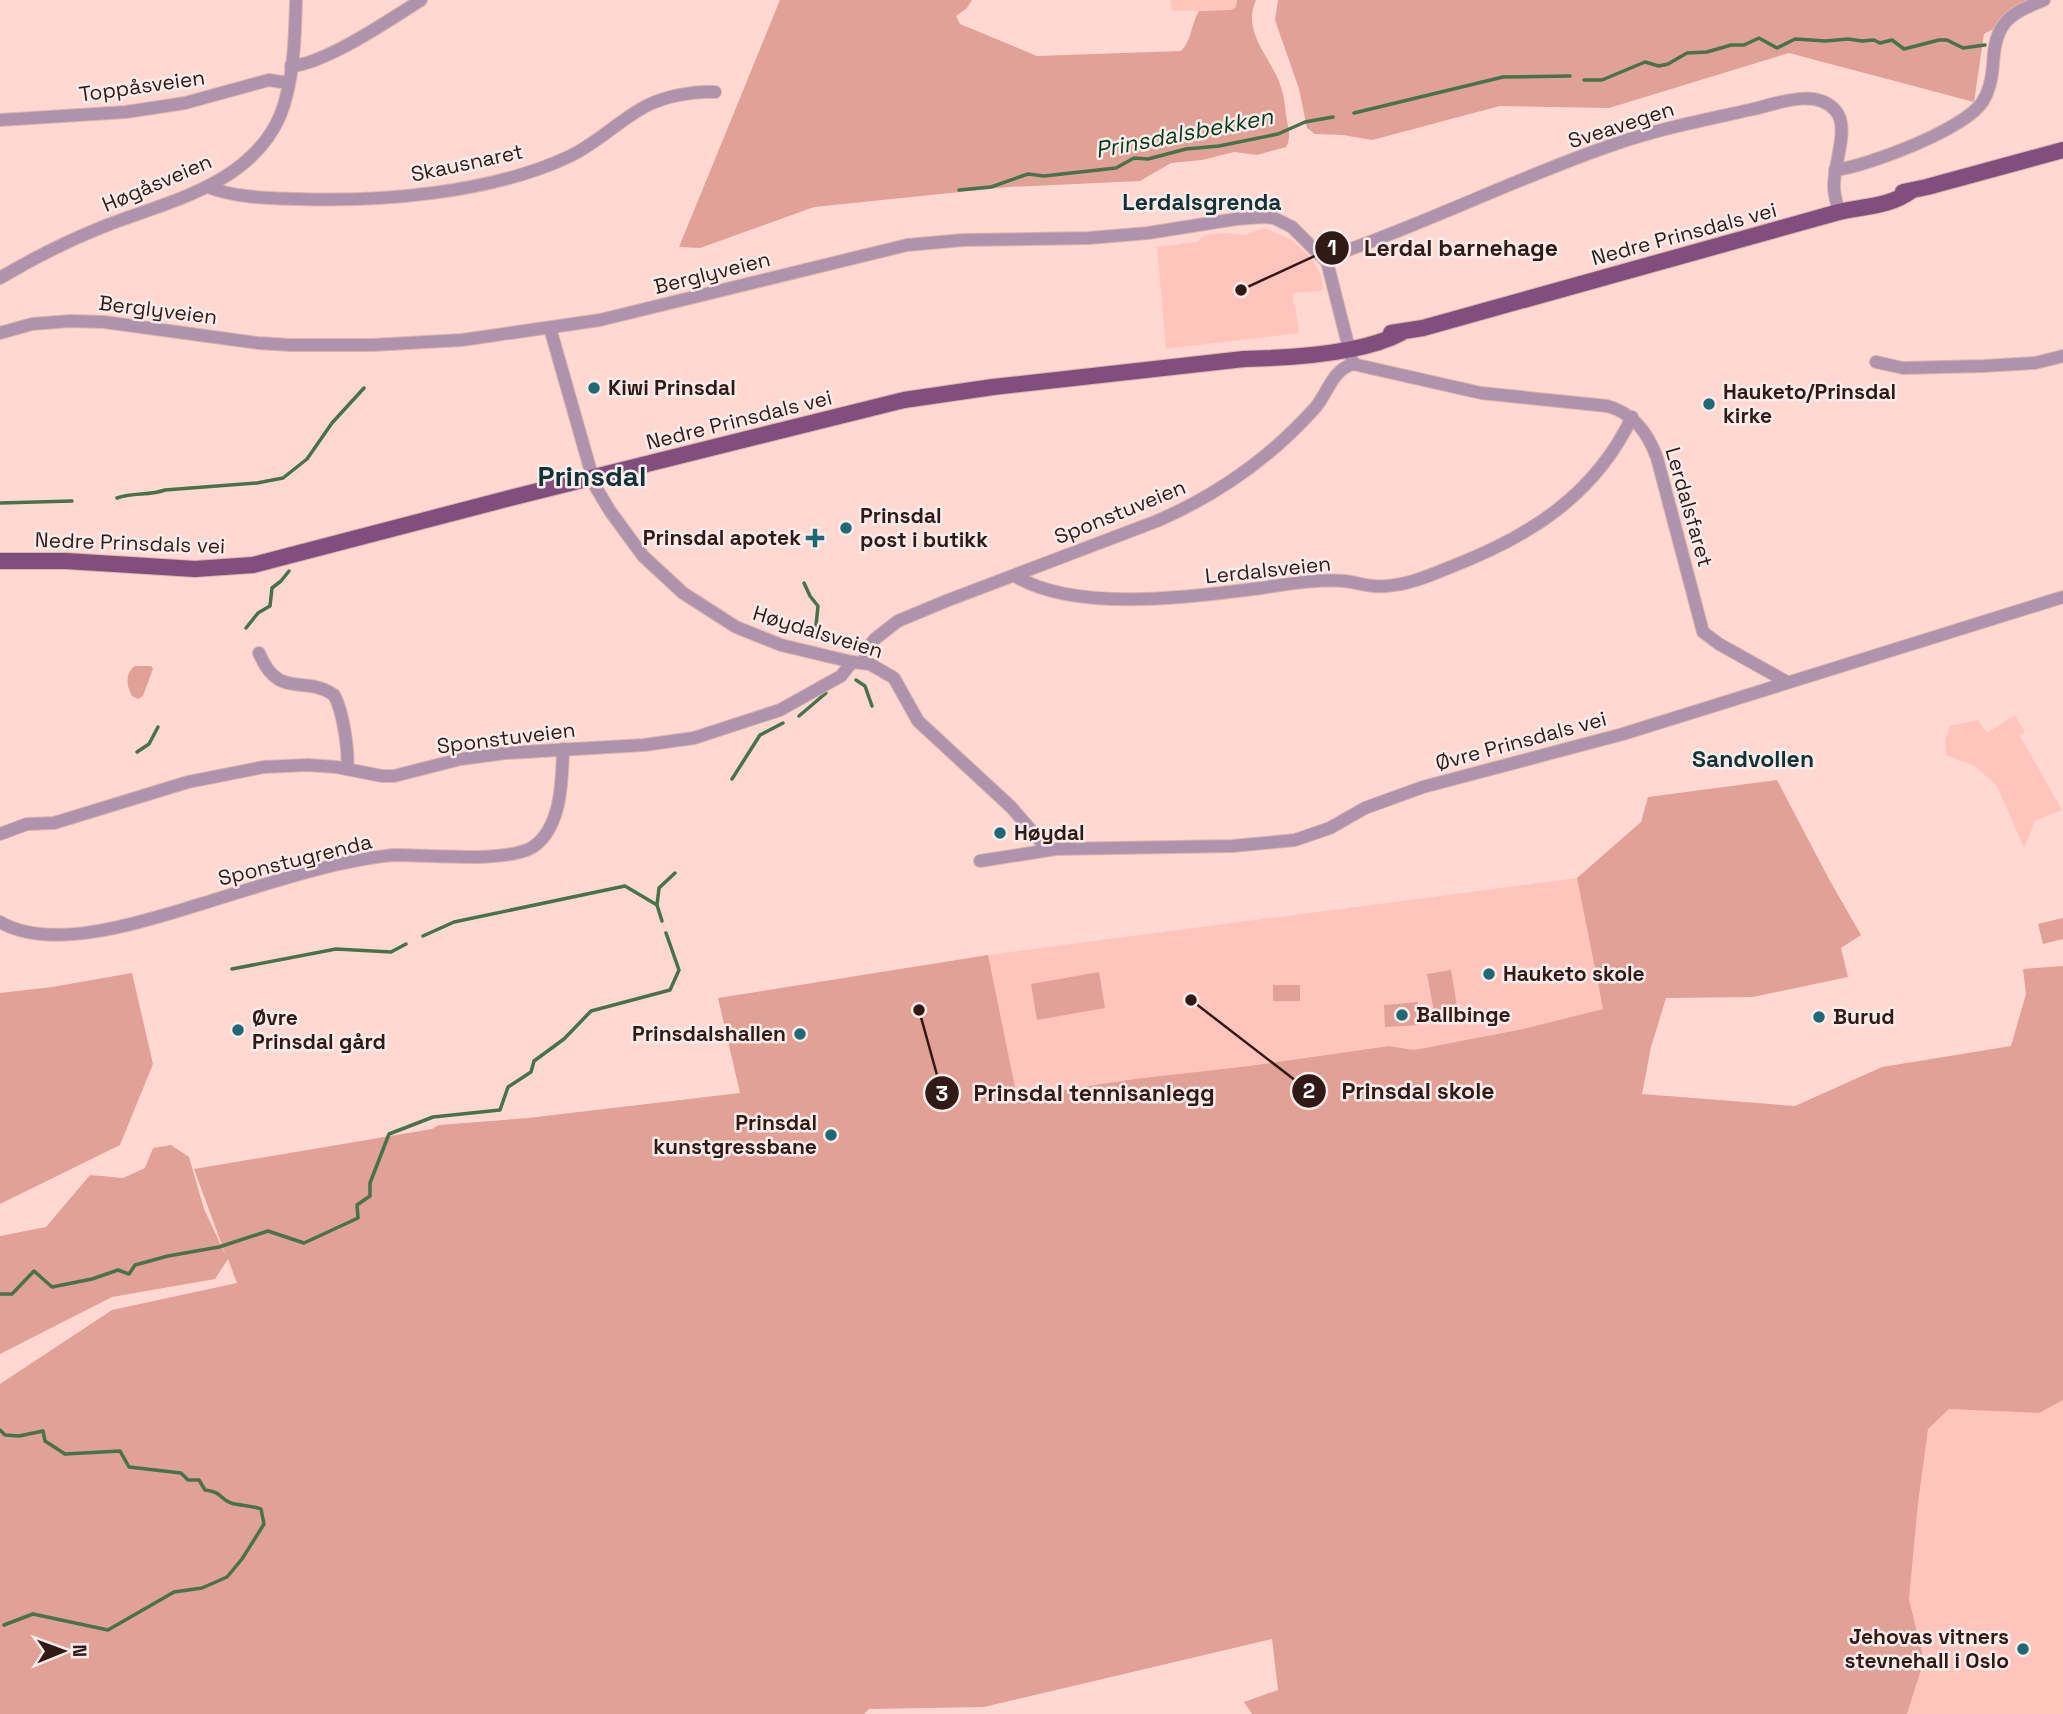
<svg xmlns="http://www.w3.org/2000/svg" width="2063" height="1714" font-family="'Space Grotesk',sans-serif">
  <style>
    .built { fill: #ffc5bc }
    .green { fill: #e1a196 }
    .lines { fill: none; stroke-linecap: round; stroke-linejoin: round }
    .stream { stroke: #47734a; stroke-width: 3.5 }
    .minor-casing { stroke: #dab6af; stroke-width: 14 }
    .major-casing { stroke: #dab6af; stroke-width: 18 }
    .minor { stroke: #af92ac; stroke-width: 12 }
    .major { stroke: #814e7e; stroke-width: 16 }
    .poi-dot { fill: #1f6974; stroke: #f9ecea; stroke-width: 2.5 }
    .labels { text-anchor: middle; stroke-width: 5; stroke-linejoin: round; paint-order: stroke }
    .street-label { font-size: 21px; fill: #311a16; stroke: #f9ecea }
    .poi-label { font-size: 21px; font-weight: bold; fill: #311a16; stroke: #f9ecea; text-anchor: start }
    .water-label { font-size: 23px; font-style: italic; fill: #023d17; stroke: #f9ecea }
    .neighbourhood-label { font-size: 23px; font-weight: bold; fill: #113338; stroke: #f9ecea }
    .district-label { font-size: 28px; font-weight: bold; fill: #113338; stroke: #f9ecea }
    .leader { fill: none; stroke: #311a16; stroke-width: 2.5 }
    .callout-dot { fill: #311a16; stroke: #f9ecea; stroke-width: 2.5 }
    .mark-label { font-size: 21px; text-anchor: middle; font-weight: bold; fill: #fff }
    .callout-label { font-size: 23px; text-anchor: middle; font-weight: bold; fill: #311a16; stroke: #f9ecea; stroke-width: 5; stroke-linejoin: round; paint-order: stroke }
  </style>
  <rect width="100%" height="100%" fill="#ffd8d1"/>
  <g class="built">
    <path d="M1170,0H1237L1236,7L1231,10L1172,11Z"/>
    <path d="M1264,228L1292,240L1312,259L1321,275L1323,289L1320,291L1293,293V302L1295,305L1299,333L1166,349L1157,247L1197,242L1204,235L1226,233L1244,235Z"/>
    <path d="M2015,715L2025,732L2020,736L2062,810L2035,821L2024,848L1997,786L1975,766L1946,755L1945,740L1950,726L1978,720L1987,733Z"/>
    <path d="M1577,878L1603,1009L1523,1029L1414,1050L1389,1046L1249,1066L1134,1079L1016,1097L988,955Z"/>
    <path d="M2063,1400V1714H1907L1924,1660L1909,1599L1918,1499L1928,1428L1949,1409L2039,1413Z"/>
  </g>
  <g class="green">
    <path d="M780,0H972L967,8L956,16L960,24L1037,56L1181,51C1192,40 1191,24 1199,11L1231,10L1236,7L1237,0H1256C1241,33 1272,58 1281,87C1285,98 1285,110 1287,121C1289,131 1291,138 1286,147L1257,155L1234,152L1202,160L1171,163L1140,181L1009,187L814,207L700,248L679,247Z"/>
    <path d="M1278,0H2048L1984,34L1974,102L1789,53L1609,108L1500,106L1372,140L1343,135L1315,134L1307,128L1299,89L1275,20Z"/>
    <path d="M135,666H151L153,669L143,696L138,699L132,696C126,685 125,673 135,666Z"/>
    <path d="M1777,780L1830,881L1861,935L1841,948L1848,977L1753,997L1666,998L1651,1047L1642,1094L1795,1106L1882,1067L2011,1046L2026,994L2023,969L2063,966V1400L2039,1413L1949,1409L1928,1429L1918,1503L1909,1599L1924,1660L1907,1714H1252L1244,1702L1278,1690L1272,1639L984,1707L869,1709L864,1714H0V1384L112,1310L237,1283L228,1259L215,1279L112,1297L0,1354V1236L46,1227L90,1175L123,1178L145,1168L153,1148L171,1145L189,1157L204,1209L226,1256L194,1169L432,1129L439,1125L528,1118L740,1093L718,998L988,955L1017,1097L1134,1079L1249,1066L1389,1046L1414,1050L1523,1029L1603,1009L1577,878L1641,822L1648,797Z"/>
    <path d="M2063,918V939L2043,944L2038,924Z"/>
    <path d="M1451,970L1458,1013L1435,1017L1427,974Z"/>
    <path d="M1099,972L1105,1008L1037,1020L1031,984Z"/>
    <path d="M132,973L153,1064L120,1145L0,1204V993L52,987Z"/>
    <rect x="1273" y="985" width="27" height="16"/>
    <path d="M1418,1002L1420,1025L1385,1027L1384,1005Z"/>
  </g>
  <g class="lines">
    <g class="stream">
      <path d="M1584,80H1602L1645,62L1659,66L1668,64L1687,53L1707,52L1731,45H1744L1759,38L1777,48L1795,39L1826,41L1848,39L1862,41L1874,40L1880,43L1892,40L1904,49L1939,40H1947L1963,48L1985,45"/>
      <path d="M1354,113L1503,77L1570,76"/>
      <path d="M959,190L991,187L1028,174L1044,176L1116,168L1134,158L1148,159L1186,149L1219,146L1278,134L1305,122L1333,117"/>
      <path d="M117,498C133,492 149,496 165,490L257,483L283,478L307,459L332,423L364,388"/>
      <path d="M0,503L72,501"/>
      <path d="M804,583L810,596L818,606L815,635"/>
      <path d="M246,628L258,613L270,606L272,588L281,581L289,571"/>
      <path d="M856,680L865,686L872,706"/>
      <path d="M799,716L826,693"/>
      <path d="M137,752L149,744L158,727"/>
      <path d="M732,779L760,735L783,723"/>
      <path d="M662,921L657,905L659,888L675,873"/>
      <path d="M423,936L454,922L625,886L657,905"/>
      <path d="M232,969L336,949L391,952L406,944"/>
      <path d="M0,1294H12L34,1271L52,1287L92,1279L118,1270L129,1274L135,1265L168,1256L219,1247L268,1231L304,1243L358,1218L357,1205L370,1196V1183L389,1134L433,1117L500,1110L508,1087L531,1072L534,1061L564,1039L591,1011L670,990L679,970L666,933"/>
      <path d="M0,1430L5,1435L19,1436L43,1431L45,1441L65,1454L120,1451L129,1467L181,1473L188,1480H199L205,1490C223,1492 219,1499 231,1503C241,1506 251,1505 261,1509L264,1524L242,1559L227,1577L202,1588L174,1592L108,1630L33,1614L4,1625"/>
    </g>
    <defs>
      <g id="minor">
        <path d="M291,66C325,64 391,19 421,0"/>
        <path d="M0,120L126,112L185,103L269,80L288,83"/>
        <path d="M1835,170C1868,166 1966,129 1983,101C1990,90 1992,78 1993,65C1995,23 2007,15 2044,0"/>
        <path d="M208,187C236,198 268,198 297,199C381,202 491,193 568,157C597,144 620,119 648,105C667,96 693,91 715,92"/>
        <path d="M1327,262L1348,250C1438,218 1524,175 1615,144C1658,129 1704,120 1749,110C1774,105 1814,87 1835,110C1851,127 1833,164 1834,187C1834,195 1837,204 1839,212"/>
        <path d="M0,278C32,259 65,242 100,228C164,202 249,187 280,116C294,81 295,37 296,0"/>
        <path d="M550,328L595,486L610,511L643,556L683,593L736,627L781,645L852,662L870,664L894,678L918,721L1011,807L1048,850"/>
        <path d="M0,333L32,324L70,321L104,322L258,343L290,345H372L462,340L600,320L907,245L963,240L1089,238L1148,233L1236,219L1264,217L1274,218L1292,227L1327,262L1353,364"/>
        <path d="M1876,362L1903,368L1984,366L2035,363L2063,356"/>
        <path d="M1353,364L1481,393L1607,406C1634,413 1648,433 1657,458L1703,632L1719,644L1787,682"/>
        <path d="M1015,576C1076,613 1192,597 1261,588C1288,584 1317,579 1345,581C1360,583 1372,588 1387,586C1411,584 1431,575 1453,566C1530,536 1595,495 1632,417"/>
        <path d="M259,653C279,701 304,674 334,695C343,711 349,751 347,769"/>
        <path d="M863,663L870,645L876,638L898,621L946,601L1157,521C1217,495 1271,457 1315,408C1328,393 1332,370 1353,364"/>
        <path d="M0,834L27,824L54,823L188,782L264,767L308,765L336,767L382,776H394L461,759L506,753L644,745L694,738L780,710L841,676L852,662"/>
        <path d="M980,861L1056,849L1233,846L1295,840L1330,828L1365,808L1423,787L1623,734L2063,597"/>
        <path d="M0,922C53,953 147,920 201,904C246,890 292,875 339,864C358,860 376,856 396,855C429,855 507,863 533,847C562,827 562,780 563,749"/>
      </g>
      <g id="major">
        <path d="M1903,192L1927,187L2063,150"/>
        <path d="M1391,333L1423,328L1839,212C1864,206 1889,207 1911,191"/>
        <path d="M0,561H66L195,569L253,565L514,497L904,400L993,387L1244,359C1289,358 1362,354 1401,333"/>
      </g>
    </defs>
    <use href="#minor" class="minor-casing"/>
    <use href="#major" class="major-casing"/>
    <use href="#minor" class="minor"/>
    <use href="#major" class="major"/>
  </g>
  <g class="poi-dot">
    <circle cx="594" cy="388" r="7"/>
    <circle cx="1709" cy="404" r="7"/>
    <circle cx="846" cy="528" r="7"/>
    <path d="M811.5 527.5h7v7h7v7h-7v7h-7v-7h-7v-7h7z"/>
    <circle cx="1000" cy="833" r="7"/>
    <circle cx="1489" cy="974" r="7"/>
    <circle cx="1402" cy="1015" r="7"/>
    <circle cx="1819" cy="1017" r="7"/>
    <circle cx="238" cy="1030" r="7"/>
    <circle cx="800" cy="1034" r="7"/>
    <circle cx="831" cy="1135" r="7"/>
    <circle cx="2023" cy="1649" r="7"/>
  </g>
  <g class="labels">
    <g class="street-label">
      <text transform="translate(142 86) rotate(-8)" y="7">Toppåsveien</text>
      <text transform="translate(1621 125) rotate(-18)" y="7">Sveavegen</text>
      <text transform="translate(467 163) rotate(-12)" y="7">Skausnaret</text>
      <text transform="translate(157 183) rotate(-23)" y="7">Høgåsveien</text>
      <text transform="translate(1684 234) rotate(-15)" y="7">Nedre Prinsdals vei</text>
      <text transform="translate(712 273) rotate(-14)" y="7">Berglyveien</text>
      <text transform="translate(158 310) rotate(7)" y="7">Berglyveien</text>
      <text transform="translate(739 420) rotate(-14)" y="7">Nedre Prinsdals vei</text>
      <text transform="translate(1689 507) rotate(74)" y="7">Lerdalsfaret</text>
      <text transform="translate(1120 512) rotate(-22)" y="7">Sponstuveien</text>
      <text transform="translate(130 543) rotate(2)" y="7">Nedre Prinsdals vei</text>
      <text transform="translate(1268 570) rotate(-6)" y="7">Lerdalsveien</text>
      <text transform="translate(818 632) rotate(17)" y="7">Høydalsveien</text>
      <text transform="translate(506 738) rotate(-7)" y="7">Sponstuveien</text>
      <text transform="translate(1521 741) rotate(-15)" y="7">Øvre Prinsdals vei</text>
      <text transform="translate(295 860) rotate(-14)" y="7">Sponstugrenda</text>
    </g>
    <g class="poi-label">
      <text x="608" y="395">Kiwi Prinsdal</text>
      <text x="1723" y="399">Hauketo/Prinsdal<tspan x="1723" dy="24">kirke</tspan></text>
      <text x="860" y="523">Prinsdal<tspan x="860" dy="24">post i butikk</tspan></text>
      <text x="801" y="545" text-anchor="end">Prinsdal apotek</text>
      <text x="1014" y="840">Høydal</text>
      <text x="1503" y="981">Hauketo skole</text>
      <text x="1416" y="1022">Ballbinge</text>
      <text x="1833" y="1024">Burud</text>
      <text x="252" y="1025">Øvre<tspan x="252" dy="24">Prinsdal gård</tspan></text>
      <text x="786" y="1041" text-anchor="end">Prinsdalshallen</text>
      <text x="817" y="1130" text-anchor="end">Prinsdal<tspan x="817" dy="24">kunstgressbane</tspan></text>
      <text x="2009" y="1644" text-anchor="end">Jehovas vitners<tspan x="2009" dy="24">stevnehall i Oslo</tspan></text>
    </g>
    <g class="water-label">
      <text transform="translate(1184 133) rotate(-11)" y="8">Prinsdalsbekken</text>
    </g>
    <g class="neighbourhood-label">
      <text x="1202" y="210">Lerdalsgrenda</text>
      <text x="1753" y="767">Sandvollen</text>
    </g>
    <g class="district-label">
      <text x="592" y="486">Prinsdal</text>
    </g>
  </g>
  <path class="leader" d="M1241 290L1332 248M1191 1000L1309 1091M919 1010L942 1093"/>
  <g class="callout-dot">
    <circle cx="1241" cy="290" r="7"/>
    <circle cx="1191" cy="1000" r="7"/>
    <circle cx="919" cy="1010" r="7"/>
    <circle cx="1332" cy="248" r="18"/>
    <circle cx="1309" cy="1091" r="18"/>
    <circle cx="942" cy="1093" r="18"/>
  </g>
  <g class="mark-label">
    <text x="1332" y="255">1</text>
    <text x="1309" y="1098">2</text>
    <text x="942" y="1101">3</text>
  </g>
  <g class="callout-label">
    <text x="1461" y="256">Lerdal barnehage</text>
    <text x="1418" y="1099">Prinsdal skole</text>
    <text x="1094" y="1101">Prinsdal tennisanlegg</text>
  </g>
  <g transform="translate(63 1651) rotate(89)" stroke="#f9ecea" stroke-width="5" paint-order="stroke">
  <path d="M0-5L12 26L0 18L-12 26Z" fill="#311a16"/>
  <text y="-10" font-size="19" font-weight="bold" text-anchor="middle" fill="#311a16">N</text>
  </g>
</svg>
